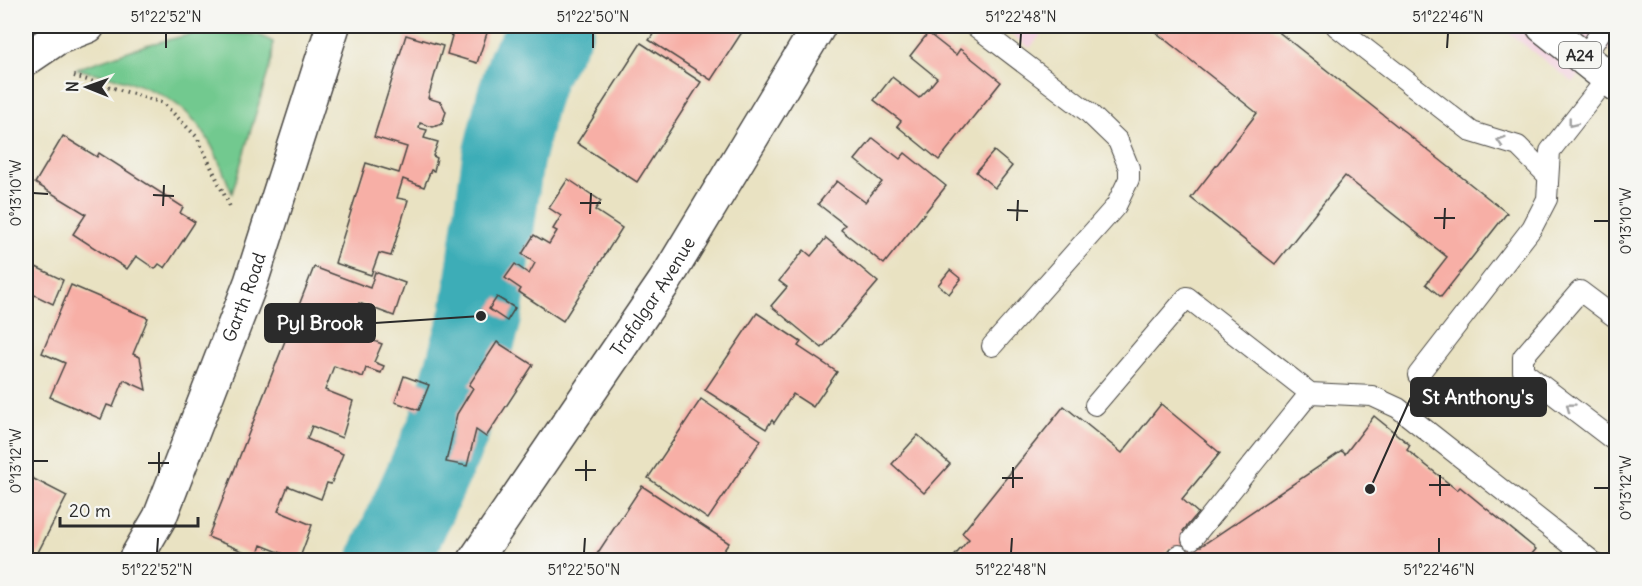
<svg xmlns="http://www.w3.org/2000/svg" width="1642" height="586" font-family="Delius,sans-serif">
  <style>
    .built { fill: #f3cfde }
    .green { fill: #72c98f; stroke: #4e7a5d; stroke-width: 1.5 }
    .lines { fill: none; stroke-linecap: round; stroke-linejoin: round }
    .river { stroke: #3dadb7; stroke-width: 82 }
    .building { fill: #f7afa6 }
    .lane-casing { stroke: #484642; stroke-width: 22 }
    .street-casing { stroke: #484642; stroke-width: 36 }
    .secondary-casing { stroke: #484642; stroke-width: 36 }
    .highway-casing { stroke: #484642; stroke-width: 36 }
    .path { stroke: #484642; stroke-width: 4; stroke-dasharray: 1.5 4.5; stroke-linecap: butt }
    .lane { stroke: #fff; stroke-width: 20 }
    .street { stroke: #fff; stroke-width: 33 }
    .secondary { stroke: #fff; stroke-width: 33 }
    .highway { stroke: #fff; stroke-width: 33 }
    .oneway { stroke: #a0a0a0 }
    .ticks { fill: none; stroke: #2b2b2b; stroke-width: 2 }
    .labels { text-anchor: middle; stroke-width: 4.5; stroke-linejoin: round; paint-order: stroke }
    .shield { fill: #f6f6f2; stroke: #686867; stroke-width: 1.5 }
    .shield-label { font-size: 16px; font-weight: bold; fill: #2b2b2b }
    .street-label { font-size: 18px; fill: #2b2b2b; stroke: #f6f6f2 }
    .leader { fill: none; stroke: #2b2b2b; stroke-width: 2 }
    .callout-dot { fill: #2b2b2b; stroke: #f6f6f2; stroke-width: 2 }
    .callout { fill: #2b2b2b; stroke: #2b2b2b; stroke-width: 2 }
    .callout-label { font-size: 20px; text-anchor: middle; font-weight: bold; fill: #fff }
    .neatline { fill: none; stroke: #2b2b2b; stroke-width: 2 }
    .ticks-label { font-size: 15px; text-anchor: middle; fill: #2b2b2b }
  </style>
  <rect width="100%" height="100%" fill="#f6f6f2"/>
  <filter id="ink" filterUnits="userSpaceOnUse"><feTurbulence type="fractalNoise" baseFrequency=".0167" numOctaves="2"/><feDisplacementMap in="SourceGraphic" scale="12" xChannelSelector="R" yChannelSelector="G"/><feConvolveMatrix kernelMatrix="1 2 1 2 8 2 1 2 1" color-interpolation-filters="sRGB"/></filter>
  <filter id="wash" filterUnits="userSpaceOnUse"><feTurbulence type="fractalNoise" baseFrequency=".008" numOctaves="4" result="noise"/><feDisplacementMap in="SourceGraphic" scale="24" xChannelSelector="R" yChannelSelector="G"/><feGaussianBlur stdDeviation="1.35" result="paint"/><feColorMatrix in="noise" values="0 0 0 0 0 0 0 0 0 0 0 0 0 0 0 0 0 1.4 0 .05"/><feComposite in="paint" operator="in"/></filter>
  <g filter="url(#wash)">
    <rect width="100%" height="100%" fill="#e9e2c2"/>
    <g class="built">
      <path d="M999,26H1048L1030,48Z"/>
      <path d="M1500,26H1616V43L1572,82Z"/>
    </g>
    <path class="green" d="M205,31L259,35L273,42L272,59L232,193C221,167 211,136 190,116C161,86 115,77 76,69L146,45Z"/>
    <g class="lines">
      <path class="river" d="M389,560L449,428L481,316L503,158L517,101L528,67L553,26"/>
    </g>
    <g id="blocks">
      <g class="building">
        <path d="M450,26L489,27L477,63L447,54L452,36L448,34Z"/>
        <path d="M659,26H746L711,80L649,40Z"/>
        <path d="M1148,26H1271L1507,213L1441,297L1426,284L1447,257L1345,176L1275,264L1191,198L1257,113Z"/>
        <path d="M928,33L956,55L960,49L1001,82L939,160L897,126L901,121L874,100L892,77L919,98L928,89L937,78L910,56Z"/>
        <path d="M406,35L443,46L428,98L441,102L446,112L442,124L433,127L420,123L419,128L427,130L424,138L438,142L433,156L437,158L434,171L431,170L424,187L403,179L397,198L408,200L391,256L379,253L371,275L335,263L366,163L399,173L407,147L374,137Z"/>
        <path d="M641,43L701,82L637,182L577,143Z"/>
        <path d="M63,136L97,157L99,153L183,207L180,213L195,222L165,268L159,264L155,269L136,256L127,269L73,234L86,214L35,183Z"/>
        <path d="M873,138L900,159L905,153L946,186L884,264L841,230L845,225L818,204L837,181L865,202L873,192L882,182L855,160Z"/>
        <path d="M994,151L1012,166L995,188L976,172Z"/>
        <path d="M568,179L601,201L595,210L622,228L563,321L519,292L521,289L505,278L515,264L529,274L535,263L522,254L534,235L549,244L557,231L553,229L561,216L549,208Z"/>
        <path d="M826,238L878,282L822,348L771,306L787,287L779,281L804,250L811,256Z"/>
        <path d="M36,267L63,280L53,304L26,291Z"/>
        <path d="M314,267L370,288L375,272L405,283L394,316L359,303L352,319L370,326L366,338L382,344L374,362L384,366L381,373L366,368L363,377L334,366L325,390L353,401L342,438L312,426L307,439L343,454L331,484L327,483L321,499L288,486L278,511L312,525L299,560L261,545L257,557L208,537Z"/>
        <path d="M950,270L961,279L949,294L938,285Z"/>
        <path d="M71,285L148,318L133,354L140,357L146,390L124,380L113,407L107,405L101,419L50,397L65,363L42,353Z"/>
        <path d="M497,297L515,308L507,321L489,309Z"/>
        <path d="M757,313L801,342L798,346L837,372L813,407L793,394L774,423L772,420L766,429L705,390Z"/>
        <path d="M497,342L533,365L486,437L476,430L467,466L446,462L457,414L473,388L469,385Z"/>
        <path d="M404,376L429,385L419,410L395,402Z"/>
        <path d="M701,399L761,440L708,519L648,478Z"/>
        <path d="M1161,404L1220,453L1182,499L1198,513L1183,531L1201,546L1342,451L1345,454L1374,416L1410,445L1407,450L1457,490L1460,487L1536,549L1527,560H1185L1170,548L1160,560H951L969,539L962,533L1064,406L1122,453Z"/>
        <path d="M918,435L950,464L924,493L892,464Z"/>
        <path d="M26,475L67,496L34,560H26Z"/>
        <path d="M642,486L729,543L717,560H593Z"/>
      </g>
    </g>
  </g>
  <g filter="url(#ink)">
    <use href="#blocks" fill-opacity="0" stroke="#484642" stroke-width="1.5"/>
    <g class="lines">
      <defs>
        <g id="lane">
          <path d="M975,26L1088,112L1118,141L1129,168V179L1116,206L992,346"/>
          <path d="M1336,26L1472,132L1518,146L1547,175"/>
          <path d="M1584,59L1604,26"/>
          <path d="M1616,318L1580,291L1523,357V371L1616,442"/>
          <path d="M1418,375L1532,228L1547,199L1550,151L1608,77"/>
          <path d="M1095,405L1187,297L1310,393L1372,396L1398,408L1591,560"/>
          <path d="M1192,539L1310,393"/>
          <path d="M1174,560L1179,555"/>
        </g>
        <g id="street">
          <path d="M26,59L57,38L88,26"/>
          <path id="s1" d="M475,560L665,281L819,26"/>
        </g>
        <g id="secondary">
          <path id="s2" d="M135,560L160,517L251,282L333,26"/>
        </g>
        <path id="highway" d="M1543,26L1616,84"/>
      </defs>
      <use href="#lane" class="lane-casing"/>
      <use href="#street" class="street-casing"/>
      <use href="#secondary" class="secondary-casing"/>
      <use href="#highway" class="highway-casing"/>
      <path class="path" d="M74,76L163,103L197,137L231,209"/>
      <use href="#lane" class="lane"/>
      <use href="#street" class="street"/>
      <use href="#secondary" class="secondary"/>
      <use href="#highway" class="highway"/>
    </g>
    <defs><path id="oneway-chevron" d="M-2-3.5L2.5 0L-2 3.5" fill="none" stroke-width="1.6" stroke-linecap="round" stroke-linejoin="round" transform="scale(1.5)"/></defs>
    <g class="oneway">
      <use href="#oneway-chevron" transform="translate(1572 123) rotate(128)"/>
      <use href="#oneway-chevron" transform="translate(1501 141) rotate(-162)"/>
      <use href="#oneway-chevron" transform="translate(1570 407) rotate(-143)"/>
    </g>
  </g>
  <path class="ticks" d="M166,48V33M593,48V33M1020,48L1021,33M1447,48L1448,33M33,193L48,194M153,195L174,196M580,203H601M163,206L164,185M1007,210L1028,211M590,214L591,193M1434,218H1455M1017,221L1018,200M1594,221H1609M1444,229L1445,208M33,461H48M148,463H169M575,470H596M159,473V452M1002,478H1023M586,481V460M1429,485H1450M1013,488V467M1594,488H1609M1440,496V475M157,553L158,538M584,553L585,538M1011,553L1012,538M1439,553V538"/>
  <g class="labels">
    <rect class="shield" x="1559" y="42" width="42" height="26" rx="4.5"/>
    <g class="shield-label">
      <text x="1580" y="61">A24</text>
    </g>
    <g class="street-label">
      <text dy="6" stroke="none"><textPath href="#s1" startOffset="318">Trafalgar Avenue</textPath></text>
      <text dy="6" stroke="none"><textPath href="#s2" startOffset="285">Garth Road</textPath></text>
    </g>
  </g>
  <path class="leader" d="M481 316L375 323M1370 489L1411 397"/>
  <g class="callout-dot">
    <circle cx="481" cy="316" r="6"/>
    <circle cx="1370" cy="489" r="6"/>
  </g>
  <g class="callout">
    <rect x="265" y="304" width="110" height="38" rx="6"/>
    <rect x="1411" y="378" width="135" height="38" rx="6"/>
  </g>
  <g class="callout-label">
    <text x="320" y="330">Pyl Brook</text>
    <text x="1478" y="404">St Anthony's</text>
  </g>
  <rect width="1642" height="586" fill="none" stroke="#f6f6f2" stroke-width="66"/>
  <g transform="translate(87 87) rotate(271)" stroke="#f6f6f2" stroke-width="4.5" paint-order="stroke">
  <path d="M0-4.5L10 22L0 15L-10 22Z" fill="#2b2b2b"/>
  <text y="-9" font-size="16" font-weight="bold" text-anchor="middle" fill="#2b2b2b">N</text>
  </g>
  <path d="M60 517v9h138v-9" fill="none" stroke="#2b2b2b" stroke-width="3"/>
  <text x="69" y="517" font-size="18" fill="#2b2b2b" stroke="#f6f6f2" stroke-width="4.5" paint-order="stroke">20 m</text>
  <rect x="33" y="33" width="1576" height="520" class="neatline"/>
  <g class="ticks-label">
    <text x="166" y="22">51°22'52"N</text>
    <text x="593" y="22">51°22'50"N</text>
    <text x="1021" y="22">51°22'48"N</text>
    <text x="1448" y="22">51°22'46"N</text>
    <text transform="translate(16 193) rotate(-90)" y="5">0°13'10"W</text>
    <text transform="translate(1626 221) rotate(-90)" y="5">0°13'10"W</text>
    <text transform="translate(16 461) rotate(-90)" y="5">0°13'12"W</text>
    <text transform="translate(1626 488) rotate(-90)" y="5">0°13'12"W</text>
    <text x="157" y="575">51°22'52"N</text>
    <text x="584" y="575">51°22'50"N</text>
    <text x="1011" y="575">51°22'48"N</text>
    <text x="1439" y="575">51°22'46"N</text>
  </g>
</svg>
